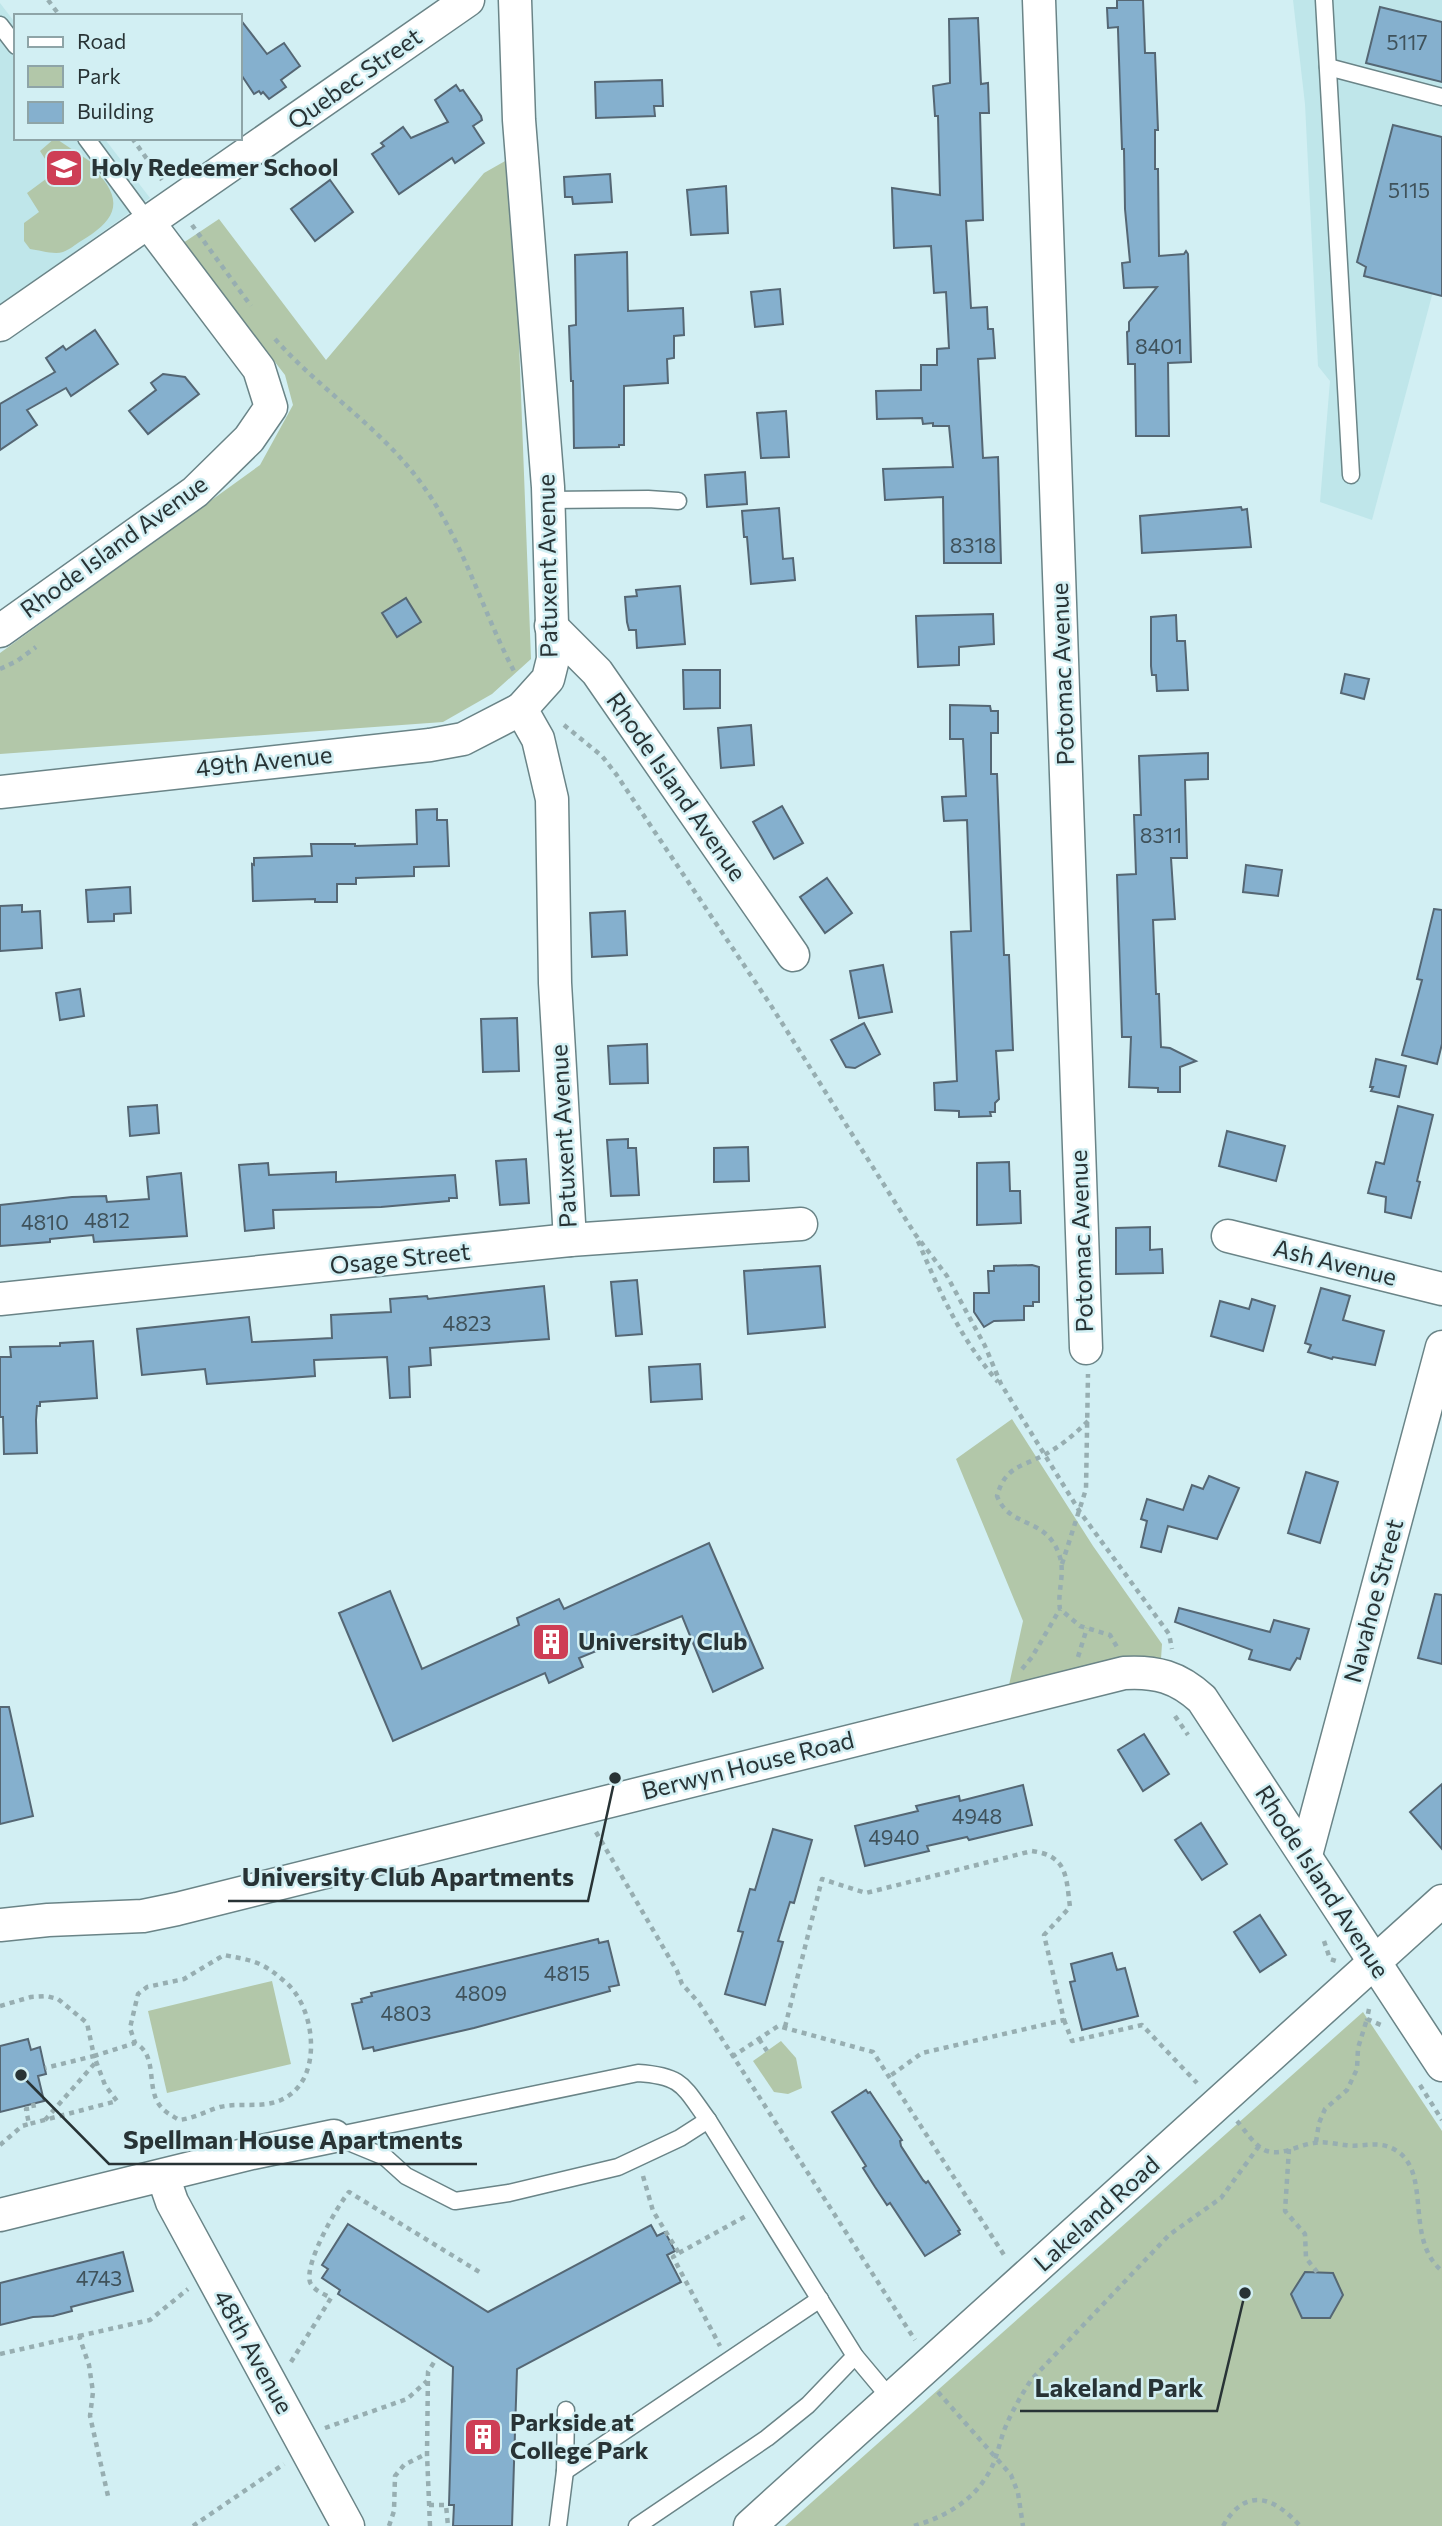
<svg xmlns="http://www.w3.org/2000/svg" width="1442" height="2526" font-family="Commissioner,sans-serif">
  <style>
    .built { fill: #bfe6ea }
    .green { fill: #b2c7a9 }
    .building { fill: #85b0ce; stroke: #556774; stroke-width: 2 }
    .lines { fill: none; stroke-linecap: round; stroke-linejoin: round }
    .lane-casing { stroke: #6a8487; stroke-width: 19 }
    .street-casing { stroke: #6a8487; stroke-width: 35 }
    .path { stroke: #97aeb1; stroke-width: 4.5; stroke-dasharray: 5 5; stroke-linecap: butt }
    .lane { stroke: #fff; stroke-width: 16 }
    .street { stroke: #fff; stroke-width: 32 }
    .labels { text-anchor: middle; stroke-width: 5; stroke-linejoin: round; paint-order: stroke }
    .number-label { font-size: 21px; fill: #3f525b }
    .street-label { font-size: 24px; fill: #283335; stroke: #d2eff3 }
    .poi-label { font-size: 24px; font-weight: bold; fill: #283335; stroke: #d2eff3; text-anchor: start }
    .leader { fill: none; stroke: #283335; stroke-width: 2.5 }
    .callout-dot { fill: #283335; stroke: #d2eff3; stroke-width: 2.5 }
    .callout-label { font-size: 26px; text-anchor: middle; font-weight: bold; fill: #283335; stroke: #d2eff3; stroke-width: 5; stroke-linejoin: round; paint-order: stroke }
  </style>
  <rect width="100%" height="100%" fill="#d2eff3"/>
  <g class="built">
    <path d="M1293,0H1442V258L1372,520L1320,502L1330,381L1318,366L1305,104Z"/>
    <path d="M0,3L16,24V138H104L150,198L0,305Z"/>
  </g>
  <g class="green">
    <path d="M55,138L100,168L98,173C126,204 113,222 81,241C76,244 69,250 63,252C54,255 39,250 30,249L24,241V223L39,212L27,193L54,173L40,151Z"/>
    <path d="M512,157L531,659L492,694L443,722L0,754V653L260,465L293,405L285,375L183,243L219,219L326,360L484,173Z"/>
    <path d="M1012,1419L1093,1546L1162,1644L1161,1659C1110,1655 1058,1673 1009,1685L1023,1621L956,1459Z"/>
    <path d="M272,1981L291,2064L167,2093L148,2011Z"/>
    <path d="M1363,2012L1442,2131V2526H785Z"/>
    <path d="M781,2041L796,2058L802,2088L788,2094L774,2092L753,2061Z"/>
  </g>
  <g class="building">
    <path d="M1117,0H1143L1145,53H1155L1158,130H1155V169H1158L1159,256L1184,254L1186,251L1188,254L1191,362L1168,363L1169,436H1136L1135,364H1128L1127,332L1129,331V322L1157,287L1124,288L1122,263L1130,262L1125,209L1124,149H1122L1118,30V27L1108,28L1107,8H1117Z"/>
    <path d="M1380,7L1442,22V82L1366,63Z"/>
    <path d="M978,18L981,84L988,83L989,113H980L983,220L966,221L971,308L987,307L988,329H993L995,358L978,359L983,458L998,457L1001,563H944L943,497L885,500L883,469L953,467L949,426H933V423L923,424L922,418L877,419L876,391L921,390V365H937V349L949,348L946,292L934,293L931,246L894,248L892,188L940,195L938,116H935L933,86L950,83L949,19Z"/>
    <path d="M240,19L267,54L284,43L300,66L281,80L286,87L269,99L263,92L261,94L259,91L254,94L240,73Z"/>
    <path d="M662,80L663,106H654L655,116L596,118L595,82Z"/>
    <path d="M456,85L460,91L463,90L481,116L482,120L473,126L484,143L455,163L452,158L399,194L372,154L384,146L381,143L403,127L411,138L448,122L435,100Z"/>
    <path d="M1393,125L1442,137V296L1364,276L1366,267L1357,262Z"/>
    <path d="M610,174L612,202L573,204L572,197H565L564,177Z"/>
    <path d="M330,180L353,212L315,241L291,209Z"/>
    <path d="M726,186L728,233L691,235L687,190Z"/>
    <path d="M627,252L628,311L683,308L684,335L674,336V358L667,359L668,383L624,386V445H619V447L574,448L573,381H571L569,326L576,325L575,255Z"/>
    <path d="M780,289L783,324L755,327L751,292Z"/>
    <path d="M95,330L118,364L71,396L66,388L27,410L37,425L0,450V404L55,372L46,358L63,346L66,350Z"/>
    <path d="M163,374L185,377L199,394L148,434L129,411L156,390L151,383Z"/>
    <path d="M786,411L789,457L761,458L757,413Z"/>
    <path d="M745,472L747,504L707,507L705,475Z"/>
    <path d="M1241,507L1242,510L1247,509L1251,547L1142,553L1140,516Z"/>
    <path d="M779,508L783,559L793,558L795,580L751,584L747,537H744L742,511Z"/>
    <path d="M680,586L685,644L637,648L636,630H629L627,622L625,597L637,596L636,590Z"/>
    <path d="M406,598L421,622L397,637L382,613Z"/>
    <path d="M993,614L994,644L959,647V665L918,667L916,616Z"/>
    <path d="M1176,615L1177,641H1185L1188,690L1157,691L1156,675H1152L1151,666V617Z"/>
    <path d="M683,670H720V708L684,709Z"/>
    <path d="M1345,674L1369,679L1364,699L1341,693Z"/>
    <path d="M950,705L990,706L991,711H998V733H991V774H997L1004,955H1009L1013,1050L996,1051L999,1099L995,1103V1112H990L991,1116L959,1117V1111L935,1110L934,1083L957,1081L951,932L971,931L967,820L944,821L942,797L966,796L963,739H950Z"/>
    <path d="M751,725L754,765L721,768L718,728Z"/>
    <path d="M1208,753V779L1185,780L1187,858H1171L1175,919L1153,920L1156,994H1159L1161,1047L1170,1048L1196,1061L1180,1067V1092H1158V1088L1129,1087L1131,1037H1122L1117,875L1136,874L1134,815H1141L1139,756Z"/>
    <path d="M782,806L803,843L774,859L753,822Z"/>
    <path d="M437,809V820H447L449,866L414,867V876L356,878V884H337V902H315V899L253,901L252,864L254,865V858L312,856L311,844H355V846L417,844L416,810Z"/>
    <path d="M1246,865L1282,870L1278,896L1243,892Z"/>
    <path d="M827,878L852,913L825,933L800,897Z"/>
    <path d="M130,887L131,913L114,914V921L88,922L86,890Z"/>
    <path d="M22,905V912L40,911L42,948L0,951V906Z"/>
    <path d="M1434,909L1442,910V1044L1437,1064L1402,1055L1422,980L1417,979Z"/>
    <path d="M625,911L627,955L592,957L590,913Z"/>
    <path d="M883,965L892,1012L859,1018L850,971Z"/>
    <path d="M80,989L84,1016L60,1020L56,993Z"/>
    <path d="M517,1018L519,1071L483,1072L481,1019Z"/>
    <path d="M864,1023L880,1054L855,1068L846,1067L831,1040Z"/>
    <path d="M647,1044L648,1083L610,1084L608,1046Z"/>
    <path d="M1376,1059L1406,1066L1399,1097L1371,1091L1373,1087H1370Z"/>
    <path d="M157,1105L159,1133L130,1136L128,1107Z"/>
    <path d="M1398,1106L1433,1115L1417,1181L1420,1182L1411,1218L1385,1212L1386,1197L1368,1193L1376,1162L1384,1164Z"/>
    <path d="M1227,1131L1285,1146L1276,1181L1219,1166Z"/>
    <path d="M628,1139V1148H636L639,1195L611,1196L607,1140Z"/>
    <path d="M748,1147L749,1181L714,1182V1148Z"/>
    <path d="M526,1159L529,1203L500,1205L496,1161Z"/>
    <path d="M1009,1162L1010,1191H1020L1021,1223L977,1225V1163Z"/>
    <path d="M268,1163L269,1175L336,1172V1182L455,1175L457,1198H449V1201L381,1207L273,1210L274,1228L245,1231L239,1165Z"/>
    <path d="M181,1173L187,1236L94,1242L93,1235L50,1239V1242L0,1246V1205L72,1197L106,1196L107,1202L149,1199L147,1177Z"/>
    <path d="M1150,1227V1250L1162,1249L1163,1273L1116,1274V1228Z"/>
    <path d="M1032,1265L1039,1267V1302H1033V1306H1024V1320L994,1321L984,1327L974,1312V1293H989L988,1271H994V1266Z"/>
    <path d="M820,1266L825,1327L748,1334L744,1271Z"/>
    <path d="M637,1280L642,1334L616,1336L611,1282Z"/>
    <path d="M544,1286L549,1339L430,1348L431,1365L409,1367L410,1397L390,1398L387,1357L314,1360L315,1376L207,1384L205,1369L142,1375L137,1329L249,1317L252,1342L332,1338L331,1315L391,1312L390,1299L427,1296L428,1299Z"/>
    <path d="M1321,1288L1350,1296L1343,1320L1384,1331L1375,1365L1333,1357L1332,1359L1308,1352L1311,1345L1305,1343Z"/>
    <path d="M1252,1299L1275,1306L1263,1351L1211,1336L1220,1301L1249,1309Z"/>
    <path d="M93,1341L97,1398L40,1402V1406H37L36,1420L37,1453L4,1454L3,1417H0V1357H11L10,1347L60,1346V1343Z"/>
    <path d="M700,1364L702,1399L651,1402L649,1367Z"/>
    <path d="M1306,1472L1338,1482L1320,1543L1288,1533Z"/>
    <path d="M1209,1476L1239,1488L1217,1539L1168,1526L1161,1552L1141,1547L1147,1521L1141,1519L1147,1499L1183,1510L1192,1485L1203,1489Z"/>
    <path d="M709,1543L763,1668L713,1692L682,1616L579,1658L583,1667L549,1683L545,1673L393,1741L339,1613L390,1591L422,1669L519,1625L517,1618L559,1599L564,1609Z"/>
    <path d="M1435,1594L1442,1595V1664L1418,1658Z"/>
    <path d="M1179,1608L1270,1632L1274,1620L1309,1629L1300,1659L1297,1658L1290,1670L1249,1659L1252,1650L1175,1622Z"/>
    <path d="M0,1707H9L33,1816L0,1824Z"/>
    <path d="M1144,1734L1169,1774L1143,1791L1118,1750Z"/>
    <path d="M1442,1784V1849L1410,1812Z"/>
    <path d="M1023,1785L1032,1825L969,1840L967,1837L927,1846L929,1851L865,1866L855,1826L918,1811L916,1806L959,1796L960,1801Z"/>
    <path d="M1201,1823L1227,1864L1202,1880L1175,1840Z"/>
    <path d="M773,1829L812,1840L794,1903L790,1902L778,1941L783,1942L765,2005L725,1994L743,1932L738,1931L750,1889L755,1890Z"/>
    <path d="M1260,1915L1286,1955L1260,1972L1234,1932Z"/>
    <path d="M598,1939L599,1943L608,1941L619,1985L609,1987L610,1991L474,2028L374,2051L373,2047L363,2049L352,2004L362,2002L361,1999L372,1996L371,1993Z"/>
    <path d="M1112,1953L1117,1970L1125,1968L1138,2016L1082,2030L1070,1982L1075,1981L1071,1964Z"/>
    <path d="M28,2039L31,2050L40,2047L46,2074L38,2076L44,2101L0,2112V2046Z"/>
    <path d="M866,2090L868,2093L870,2092L902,2140L900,2141L901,2146L923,2180L926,2183L928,2181L960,2230L958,2231L960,2234L925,2256L890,2203L887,2205L875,2187L863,2168L866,2166L832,2112Z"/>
    <path d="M348,2224L488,2312L651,2225L657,2236L665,2232L675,2251L667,2255L681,2282L517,2369L512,2526H453L454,2505H449L453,2367L338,2294L340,2290L322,2278L328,2269L322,2265Z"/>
    <path d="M123,2252L133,2291L71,2307L72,2311L53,2316L33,2317L0,2325V2283Z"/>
    <path d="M1305,2272L1333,2273L1343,2295L1330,2318H1302L1291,2294Z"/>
  </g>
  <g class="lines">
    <defs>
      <g id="lane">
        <path d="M1324,0L1351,475"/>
        <path d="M0,25L16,46"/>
        <path d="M1328,67L1442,97"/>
        <path d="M86,138L148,222"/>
        <path d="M548,500L648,499L678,501"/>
        <path d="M334,2136L638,2073C683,2076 683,2086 708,2120L855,2356L891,2399"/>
        <path d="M334,2136L385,2157L406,2176L455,2201L509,2193L618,2167L680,2138L708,2120"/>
        <path d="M565,2471L820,2299"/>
        <path d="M558,2526L565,2471L566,2410"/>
        <path d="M637,2526L767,2438L808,2405L855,2356"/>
      </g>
      <g id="street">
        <path d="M515,0L519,120L548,487L553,659L548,679L521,709L538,739L552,799L555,983L570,1240"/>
        <path d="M1039,0L1086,1348"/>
        <path d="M0,325L468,0"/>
        <path d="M551,626L597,672L793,955"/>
        <path d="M0,631L195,492L249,439L271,407L259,369L148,222"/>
        <path d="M0,792L430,745L463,739L521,709"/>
        <path d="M1228,1236L1442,1289"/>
        <path d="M0,1299L570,1240L801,1224"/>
        <path d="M1306,1855L1442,1347"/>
        <path d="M0,1925L48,1920L143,1916L177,1909L1124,1673C1156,1671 1178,1677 1202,1699L1442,2065"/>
        <path d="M163,2176L172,2202L348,2526"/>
        <path d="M0,2215L252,2153L334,2136"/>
        <path d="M750,2526L1442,1901"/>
      </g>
    </defs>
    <use href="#lane" class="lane-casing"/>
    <use href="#street" class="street-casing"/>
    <g class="path">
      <path d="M48,0L60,16"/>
      <path d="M132,138L162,180"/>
      <path d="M192,225L251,306"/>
      <path d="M275,339C322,392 385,430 426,490C465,546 483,613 515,673"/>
      <path d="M0,669L17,661L36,647"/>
      <path d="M564,725L602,756L616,774L770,1004L915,1234L947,1276L985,1346L1001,1384L1080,1512L1169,1634L1172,1649"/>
      <path d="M918,1241C941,1295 960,1338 998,1382"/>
      <path d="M1088,1421C1075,1434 1061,1446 1044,1455C1021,1467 1005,1467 997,1496C1010,1529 1045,1516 1059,1554C1066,1573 1057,1591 1060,1609L1080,1626L1110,1635L1117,1647"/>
      <path d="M1062,1564L1086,1489L1088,1374"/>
      <path d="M1078,1657L1087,1628"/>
      <path d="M1022,1669L1032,1657L1060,1609"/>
      <path d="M1175,1716L1188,1735"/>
      <path d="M596,1832L677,1971L682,1984L699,2003L915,2340"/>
      <path d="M1324,1941L1330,1959L1336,1961"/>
      <path d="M0,2006L31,1997L46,1996L58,1999L87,2023L94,2056L45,2068"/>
      <path d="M1369,2009L1367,2019L1381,2025"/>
      <path d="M1064,2020L1072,2041L1142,2025L1197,2083"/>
      <path d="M785,2027L822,1879L866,1893L1032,1851C1068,1856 1066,1877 1070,1907L1044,1935L1064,2020L922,2053L890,2076"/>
      <path d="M759,2039L767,2051"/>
      <path d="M732,2057L778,2026L873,2052L1006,2258"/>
      <path d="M1420,2085L1442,2120"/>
      <path d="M33,2103L34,2108L26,2109L29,2124L117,2101L105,2085L94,2056L135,2043C159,2055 145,2089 161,2107C166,2113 173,2116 179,2120C195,2118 206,2111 220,2107C241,2102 263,2109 283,2099C320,2081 316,2023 296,1994C291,1986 281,1978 273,1972C257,1960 243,1959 224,1955L184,1979L147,1987L138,1994L130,2028L135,2043"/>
      <path d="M45,2120L95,2063"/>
      <path d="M1237,2121C1245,2130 1255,2147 1267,2151C1282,2156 1298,2145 1314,2143C1324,2141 1335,2144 1345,2145C1364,2148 1379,2139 1397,2151C1432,2174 1404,2239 1442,2271"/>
      <path d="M1316,2142L1319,2123L1325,2109L1347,2090L1357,2069L1358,2048L1367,2019"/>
      <path d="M0,2145L22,2126L29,2124"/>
      <path d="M1289,2149L1285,2211L1305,2234L1306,2258L1317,2272"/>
      <path d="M643,2176L653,2211L679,2253L673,2257L720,2346"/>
      <path d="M679,2253L746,2216"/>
      <path d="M79,2336L150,2320L188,2289"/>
      <path d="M0,2354L79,2336L89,2365L93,2392L90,2416L108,2496"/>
      <path d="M291,2362L331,2298C324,2294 313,2290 310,2282C304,2264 337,2206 349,2192L481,2273"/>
      <path d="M938,2392L1011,2475L1018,2493L1023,2526"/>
      <path d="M325,2428L407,2399L427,2381"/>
      <path d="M429,2505H446L448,2526"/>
      <path d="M193,2526L284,2464"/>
      <path d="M389,2526L394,2511L395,2476L404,2465L426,2454"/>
      <path d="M430,2526L427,2454L428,2372L436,2359"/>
      <path d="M914,2526C944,2517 972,2502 988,2474C997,2460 999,2443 1005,2428C1012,2411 1021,2396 1031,2380L1169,2235L1221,2198L1259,2146"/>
      <path d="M1223,2526C1246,2486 1274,2497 1300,2526"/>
    </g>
    <use href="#lane" class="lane"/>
    <use href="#street" class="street"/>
  </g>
  <defs>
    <symbol id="school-square" viewBox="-11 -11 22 22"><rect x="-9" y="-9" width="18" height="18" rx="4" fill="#ce3e55" stroke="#d2eff3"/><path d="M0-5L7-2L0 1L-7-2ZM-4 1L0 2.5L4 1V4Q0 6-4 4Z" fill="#fff"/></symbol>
    <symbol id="building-square" viewBox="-11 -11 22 22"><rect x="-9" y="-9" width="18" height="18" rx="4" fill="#ce3e55" stroke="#d2eff3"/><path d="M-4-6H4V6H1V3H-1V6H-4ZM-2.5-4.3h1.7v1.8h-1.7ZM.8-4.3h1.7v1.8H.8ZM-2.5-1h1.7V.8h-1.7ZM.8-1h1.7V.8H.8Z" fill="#fff"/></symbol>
  </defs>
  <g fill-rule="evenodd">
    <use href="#school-square" x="42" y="146" width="44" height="44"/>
    <use href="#building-square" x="529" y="1620" width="44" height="44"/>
    <use href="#building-square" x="461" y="2415" width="44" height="44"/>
  </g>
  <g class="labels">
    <g class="number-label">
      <text x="1407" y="50">5117</text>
      <text x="1409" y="198">5115</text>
      <text x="1159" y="354">8401</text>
      <text x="973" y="553">8318</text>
      <text x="1161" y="843">8311</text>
      <text x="107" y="1228">4812</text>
      <text x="45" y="1230">4810</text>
      <text x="467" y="1331">4823</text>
      <text x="977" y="1824">4948</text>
      <text x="894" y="1845">4940</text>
      <text x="567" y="1981">4815</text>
      <text x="481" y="2001">4809</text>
      <text x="406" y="2021">4803</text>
      <text x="99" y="2286">4743</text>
    </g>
    <g class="street-label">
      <text transform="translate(355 79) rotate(-35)" y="8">Quebec Street</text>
      <text transform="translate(114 547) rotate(-36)" y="8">Rhode Island Avenue</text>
      <text transform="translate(548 566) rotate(-91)" y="8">Patuxent Avenue</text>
      <text transform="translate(1063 674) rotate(-92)" y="8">Potomac Avenue</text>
      <text transform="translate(264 762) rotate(-6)" y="8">49th Avenue</text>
      <text transform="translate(676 787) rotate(55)" y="8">Rhode Island Avenue</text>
      <text transform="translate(564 1136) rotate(-93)" y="8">Patuxent Avenue</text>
      <text transform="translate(1082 1241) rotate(-92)" y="8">Potomac Avenue</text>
      <text transform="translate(400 1259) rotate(-6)" y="8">Osage Street</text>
      <text transform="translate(1335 1263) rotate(14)" y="8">Ash Avenue</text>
      <text transform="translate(1374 1601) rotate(-75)" y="8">Navahoe Street</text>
      <text transform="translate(748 1766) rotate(-14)" y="8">Berwyn House Road</text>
      <text transform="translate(1322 1882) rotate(57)" y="8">Rhode Island Avenue</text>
      <text transform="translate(1097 2214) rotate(-42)" y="8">Lakeland Road</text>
      <text transform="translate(253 2352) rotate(61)" y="8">48th Avenue</text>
    </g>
    <g class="poi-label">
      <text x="91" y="176">Holy Redeemer School</text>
      <text x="578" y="1650">University Club</text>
      <text x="510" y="2431">Parkside at<tspan x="510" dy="28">College Park</tspan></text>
    </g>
  </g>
  <path class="leader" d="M615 1778L588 1901H228M21 2075L109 2164H477M1245 2293L1217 2411H1020"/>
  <g class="callout-dot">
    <circle cx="615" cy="1778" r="7"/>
    <circle cx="21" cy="2075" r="7"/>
    <circle cx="1245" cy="2293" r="7"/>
  </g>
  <g class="callout-label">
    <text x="408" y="1886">University Club Apartments</text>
    <text x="293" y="2149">Spellman House Apartments</text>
    <text x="1119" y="2397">Lakeland Park</text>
  </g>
  <rect x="14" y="14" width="228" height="126" fill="#d2eff3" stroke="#8ea4a7" stroke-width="2"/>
  <rect x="28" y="37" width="35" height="10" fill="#ffffff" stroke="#8ea4a7" stroke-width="2"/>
  <text x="77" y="49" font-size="21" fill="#283335">Road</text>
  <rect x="28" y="66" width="35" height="21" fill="#b2c7a9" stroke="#8ea4a7" stroke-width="2"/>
  <text x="77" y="84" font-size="21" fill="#283335">Park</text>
  <rect x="28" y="102" width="35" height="21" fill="#85b0ce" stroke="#8ea4a7" stroke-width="2"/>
  <text x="77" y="119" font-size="21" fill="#283335">Building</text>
</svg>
